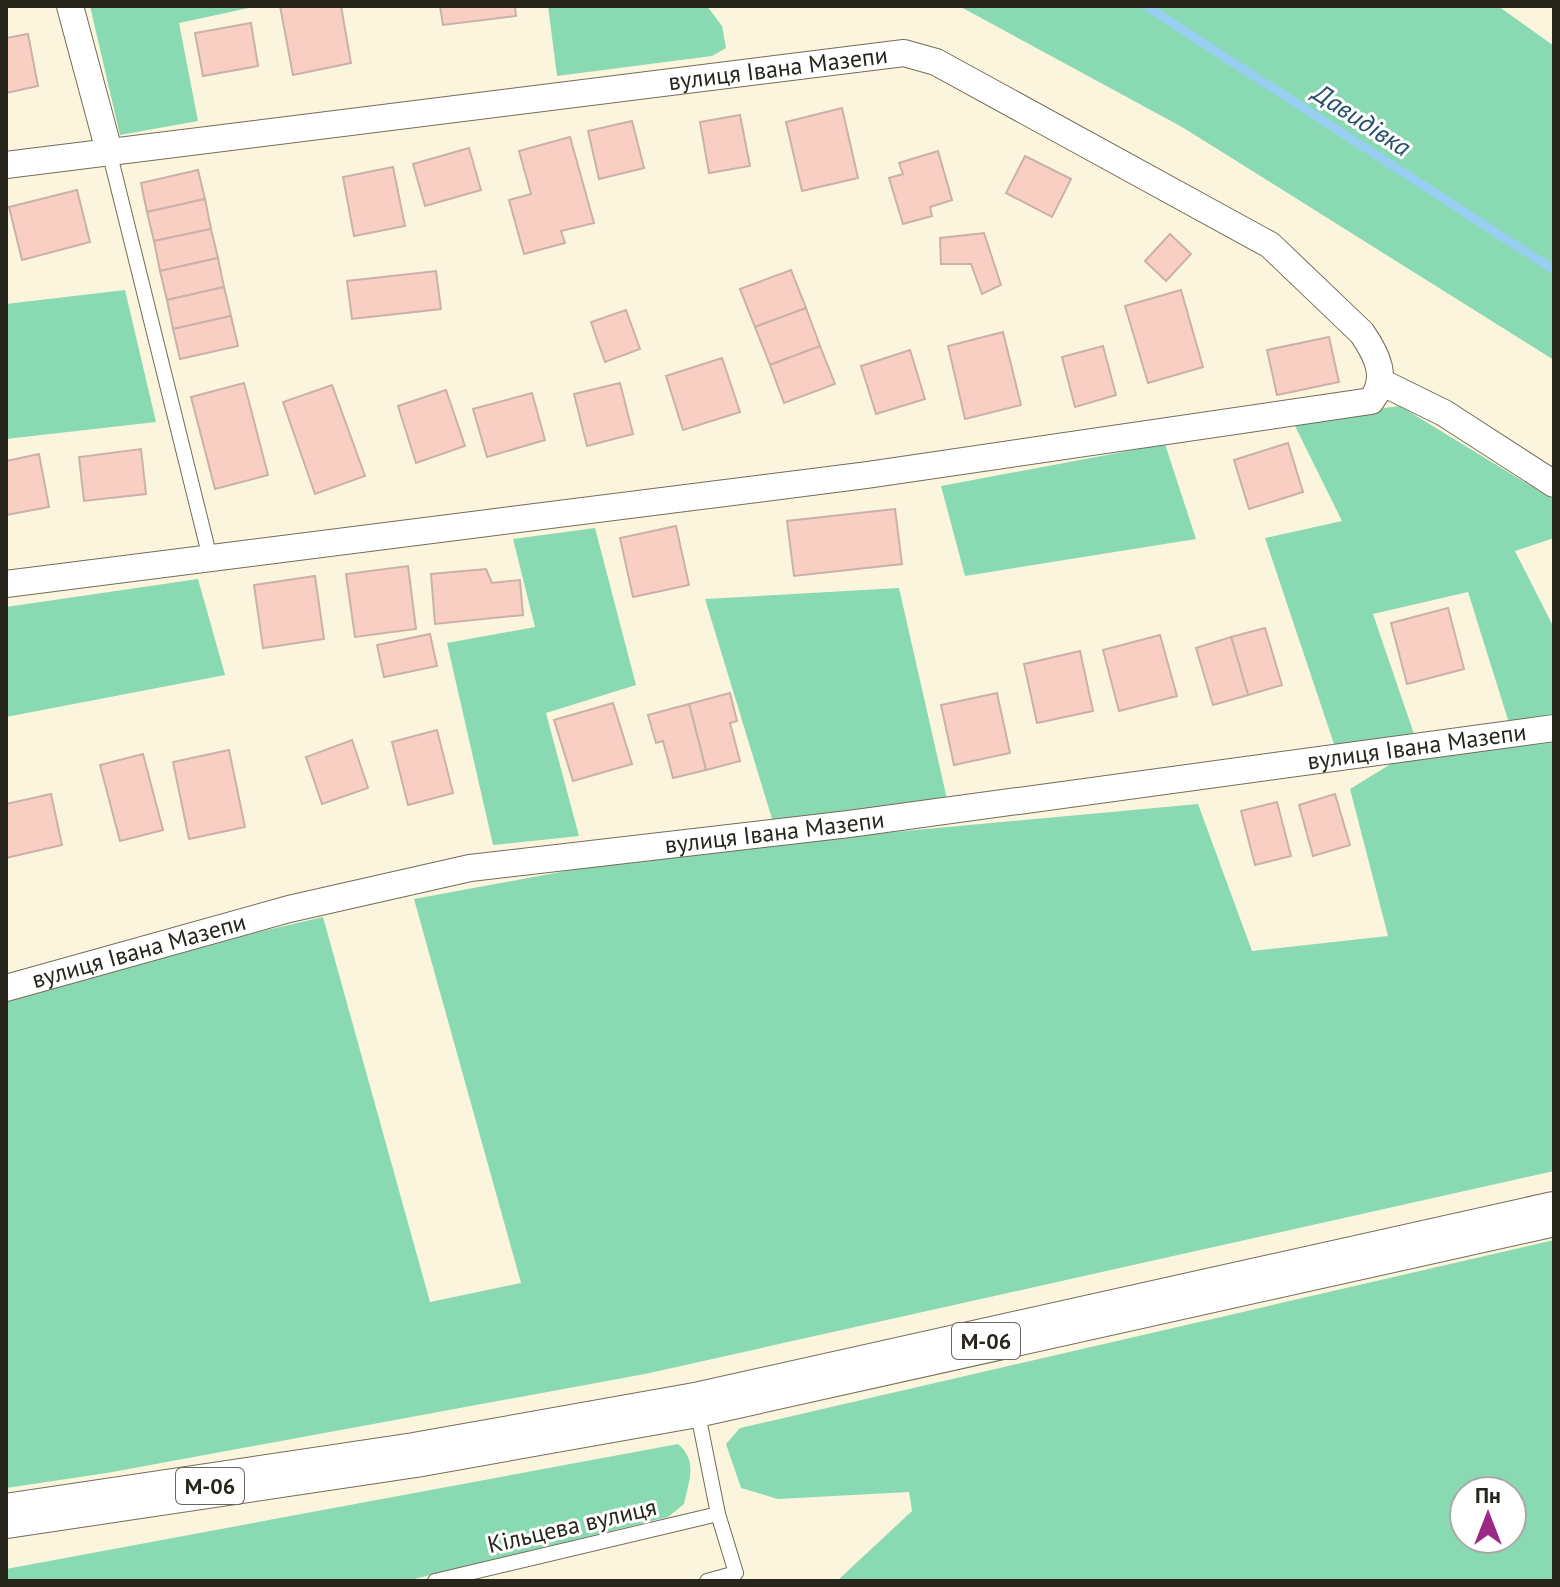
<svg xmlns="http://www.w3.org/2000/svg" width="1560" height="1587" font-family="'PT Sans',sans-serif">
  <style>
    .green { fill: #89dab3; fill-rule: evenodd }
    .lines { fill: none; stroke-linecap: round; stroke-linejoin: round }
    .stream { stroke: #98cef1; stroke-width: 9 }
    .building { fill: #f9cfc4; stroke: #cab1aa; stroke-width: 2 }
    .lane-casing { stroke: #726c58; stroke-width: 16 }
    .street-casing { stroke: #726c58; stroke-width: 28 }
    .highway-casing { stroke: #726c58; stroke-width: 46 }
    .lane { stroke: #fff; stroke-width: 14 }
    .street { stroke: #fff; stroke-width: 26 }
    .highway { stroke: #fff; stroke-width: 44 }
    .labels { text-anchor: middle; stroke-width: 6; stroke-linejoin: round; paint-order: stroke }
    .shield { fill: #fff; stroke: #686660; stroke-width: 2 }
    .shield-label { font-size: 22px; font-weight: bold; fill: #27251c }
    .street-label { font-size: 24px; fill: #27251c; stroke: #fff }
    .water-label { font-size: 26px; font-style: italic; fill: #254e67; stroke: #fff }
  </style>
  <rect width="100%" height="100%" fill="#fcf5de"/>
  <g class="green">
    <path d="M90,6H258L179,23L198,121L120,135Z"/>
    <path d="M548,6H707L722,26L726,48L712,56L557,76Z"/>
    <path d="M959,6H1498L1554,46V360L1182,127Z"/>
    <path d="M125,290L156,422L6,439V304Z"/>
    <path d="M1400,406L1554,500V538L1515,551L1554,628V714L1509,723L1468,592L1373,614L1414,734L1336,750L1265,538L1342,521L1292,420Z"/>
    <path d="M1165,444L1196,539L965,576L941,486Z"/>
    <path d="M595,528L636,685L546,713L579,836L493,845L447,643L535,627L513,539Z"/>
    <path d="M198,579L225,675L6,717V607Z"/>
    <path d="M899,588L947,799L773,822L705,599Z"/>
    <path d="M1554,739V1171L645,1374L107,1473L6,1488V998L216,942L323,917L430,1302L521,1283L414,899L609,863L872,834L1198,804L1252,951L1388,936L1350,789L1394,762Z"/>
    <path d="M1554,1240V1581H837L912,1511L909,1492L778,1499L741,1488L726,1444L740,1428ZM1464,1491H1512V1539H1464Z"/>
    <path d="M678,1444C698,1461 689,1480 684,1504L668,1517L406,1581H6V1569Z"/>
  </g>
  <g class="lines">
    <path class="stream" d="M1146,6L1554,270"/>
  </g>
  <g class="building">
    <path d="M280,6H341L351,63L293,75Z"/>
    <path d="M440,6H515L516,16L443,25Z"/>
    <path d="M251,23L258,66L203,76L195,33Z"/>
    <path d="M28,34L38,86L6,93V38Z"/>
    <path d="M842,108L858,178L802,191L786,122Z"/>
    <path d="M740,115L750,166L709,173L700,122Z"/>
    <path d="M632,121L644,168L599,179L588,131Z"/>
    <path d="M570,137L594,223L561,231L565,243L524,254L509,200L531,194L519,151Z"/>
    <path d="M469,148L481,190L425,206L413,164Z"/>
    <path d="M938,151L952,200L930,207L932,216L903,224L889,178L903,174L899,163Z"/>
    <path d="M1025,156L1071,179L1052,217L1006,193Z"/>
    <path d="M393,167L405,226L354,236L343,177Z"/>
    <path d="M198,170L205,199L147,212L141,183Z"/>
    <path d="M77,190L90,242L22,260L9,207Z"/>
    <path d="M205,199L211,229L154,241L147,212Z"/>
    <path d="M211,229L218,258L160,271L154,241Z"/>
    <path d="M984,233L1001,285L982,294L971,264H941L940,238Z"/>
    <path d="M1170,234L1191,254L1166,281L1145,261Z"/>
    <path d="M218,258L224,287L167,300L160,271Z"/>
    <path d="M791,270L806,308L755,327L740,289Z"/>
    <path d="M436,271L441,309L352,319L347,281Z"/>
    <path d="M224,287L231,316L173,329L167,300Z"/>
    <path d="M1181,290L1203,367L1148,383L1125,306Z"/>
    <path d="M806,308L820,346L770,365L755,327Z"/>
    <path d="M626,310L640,349L605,362L591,322Z"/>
    <path d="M231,316L238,346L180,359L173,329Z"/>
    <path d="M1003,332L1021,405L965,419L948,346Z"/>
    <path d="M1329,337L1339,382L1277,395L1267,350Z"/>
    <path d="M820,346L835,384L784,403L770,365Z"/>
    <path d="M1103,346L1116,395L1075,407L1062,357Z"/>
    <path d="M910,350L925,399L876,414L861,366Z"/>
    <path d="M722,358L740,412L683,430L666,376Z"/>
    <path d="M244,383L268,475L215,489L191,397Z"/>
    <path d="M620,383L633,434L587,446L574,394Z"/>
    <path d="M332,385L365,476L315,494L283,402Z"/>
    <path d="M446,390L465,446L416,463L398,406Z"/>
    <path d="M532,393L545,440L487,457L473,409Z"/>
    <path d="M1288,443L1303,492L1249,509L1234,460Z"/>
    <path d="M141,449L146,494L84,501L79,457Z"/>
    <path d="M39,454L49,507L6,515V461Z"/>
    <path d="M895,509L902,564L794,576L787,521Z"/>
    <path d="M676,526L689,585L633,597L620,538Z"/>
    <path d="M408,566L416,629L355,637L346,574Z"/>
    <path d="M486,569L492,583L520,580L523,615L435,624L431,574Z"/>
    <path d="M315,576L324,639L263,648L254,585Z"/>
    <path d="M1448,608L1464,669L1407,684L1391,623Z"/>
    <path d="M1265,628L1282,685L1248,695L1231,637Z"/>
    <path d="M430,634L437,666L384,677L377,645Z"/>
    <path d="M1160,635L1177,696L1119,711L1103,650Z"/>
    <path d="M1231,637L1248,695L1213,705L1196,648Z"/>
    <path d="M1080,651L1093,711L1037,723L1024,664Z"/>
    <path d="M730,693L737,721L730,723L740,761L706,770L689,704Z"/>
    <path d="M997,693L1010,753L954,765L941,705Z"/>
    <path d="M613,703L632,764L573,781L554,720Z"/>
    <path d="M689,704L706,770L673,778L663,741L656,743L648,715Z"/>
    <path d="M437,730L453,793L408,805L392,742Z"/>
    <path d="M352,740L368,788L322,804L306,757Z"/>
    <path d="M229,750L245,827L189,839L173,762Z"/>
    <path d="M143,754L163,830L120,841L100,765Z"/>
    <path d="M51,794L62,845L6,858V804Z"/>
    <path d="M1335,794L1350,845L1313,856L1299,805Z"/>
    <path d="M1277,802L1291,856L1255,865L1241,811Z"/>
  </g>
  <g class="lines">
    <defs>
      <g id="lane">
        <path d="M109,151L210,558"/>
        <path d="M435,1581L718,1514L697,1409"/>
        <path d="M707,1581L736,1573L718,1514"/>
      </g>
      <g id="street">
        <path d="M70,6L109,151"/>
        <path id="s1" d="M6,165L904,53L936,62L1270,245L1362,333C1377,355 1389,378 1371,401L867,475L6,584"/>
        <path d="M1381,382L1444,413L1554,484"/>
        <path id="s2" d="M6,988L289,909L470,868L849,824L1554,728"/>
      </g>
      <path id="highway" d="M6,1516L415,1455L696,1405L1554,1214"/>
    </defs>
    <use href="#lane" class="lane-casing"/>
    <use href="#street" class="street-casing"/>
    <use href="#highway" class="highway-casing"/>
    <use href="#lane" class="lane"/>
    <use href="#street" class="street"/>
    <use href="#highway" class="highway"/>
  </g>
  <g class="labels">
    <g class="shield">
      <rect x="952" y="1323" width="68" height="36" rx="6"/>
      <rect x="176" y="1468" width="68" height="36" rx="6"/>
    </g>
    <g class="shield-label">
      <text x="986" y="1349">М-06</text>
      <text x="210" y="1494">М-06</text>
    </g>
    <g class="street-label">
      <text dy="8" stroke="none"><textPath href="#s1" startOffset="778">вулиця Івана Мазепи</textPath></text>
      <text dy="8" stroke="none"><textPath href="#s2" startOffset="1434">вулиця Івана Мазепи</textPath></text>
      <text dy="8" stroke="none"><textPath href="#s2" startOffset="786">вулиця Івана Мазепи</textPath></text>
      <text dy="8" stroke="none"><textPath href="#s2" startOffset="138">вулиця Івана Мазепи</textPath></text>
      <text transform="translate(572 1526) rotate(-13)" y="8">Кільцева вулиця</text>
    </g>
    <g class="water-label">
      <text transform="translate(1362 120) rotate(33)" y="9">Давидівка</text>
    </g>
  </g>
  <rect width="1560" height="1587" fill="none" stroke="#27251c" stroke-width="16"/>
  <g transform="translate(1488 1515)"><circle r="38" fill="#ffffff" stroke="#a9a8a4" stroke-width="2"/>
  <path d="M0-6L14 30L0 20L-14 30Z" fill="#9c2986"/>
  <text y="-12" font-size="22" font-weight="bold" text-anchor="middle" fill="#27251c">Пн</text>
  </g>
</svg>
